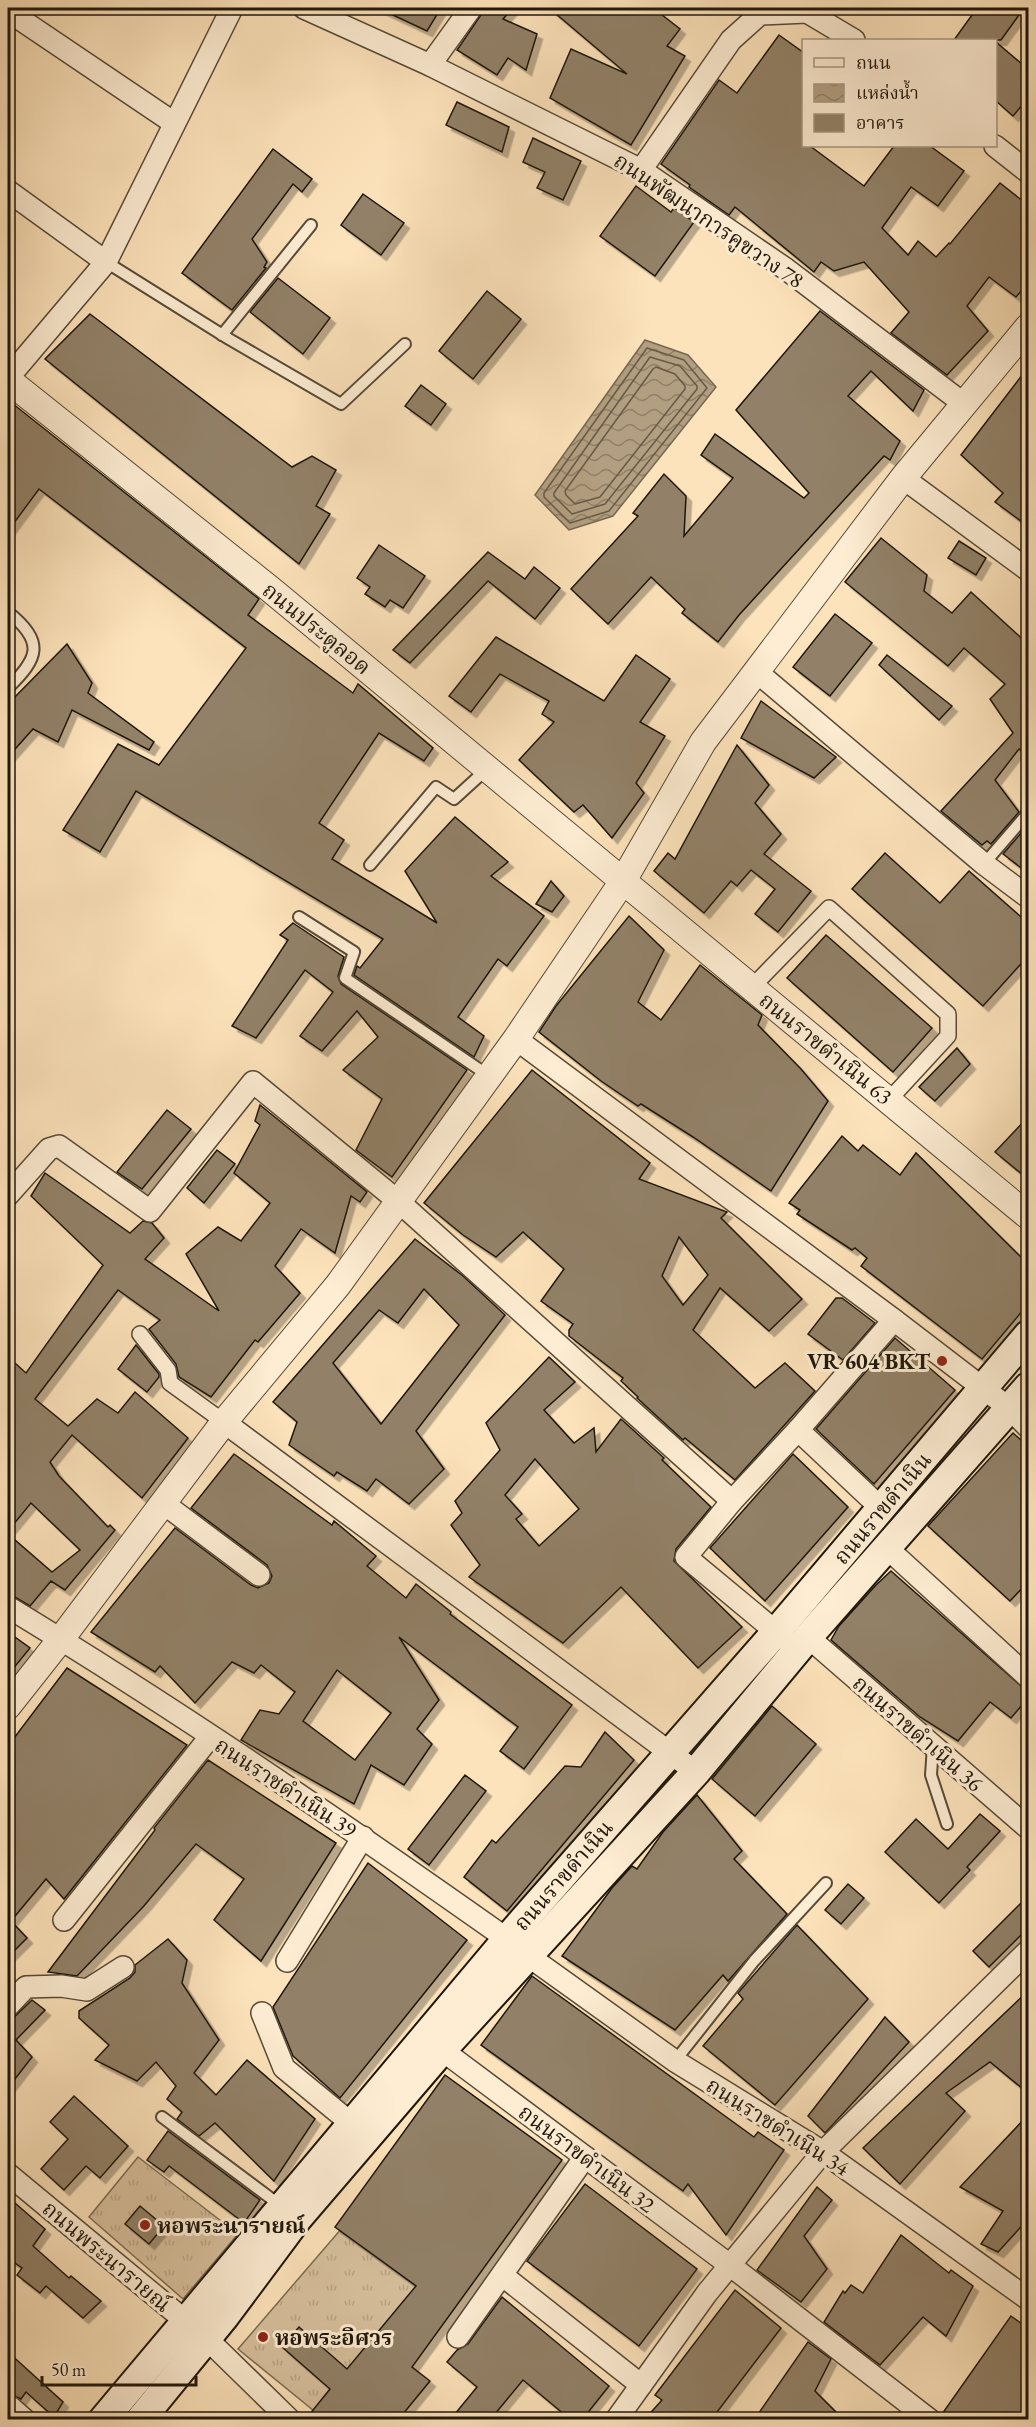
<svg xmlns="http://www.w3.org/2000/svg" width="1036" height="2427" font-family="'EB Garamond','Noto Serif Thai',serif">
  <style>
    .grass { fill: url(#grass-tufts); stroke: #7b6c54; stroke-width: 1.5 }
    .water { fill: url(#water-waves); stroke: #776852; stroke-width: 1.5 }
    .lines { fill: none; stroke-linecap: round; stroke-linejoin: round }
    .shore { stroke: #685a46; stroke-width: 1.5 }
    .building { fill: #928167; stroke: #1f170c; stroke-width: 1.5; fill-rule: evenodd; filter: url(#shadow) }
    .service-casing { stroke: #564a38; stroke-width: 14 }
    .pedestrian-casing { stroke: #564a38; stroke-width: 18 }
    .minor-casing { stroke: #564a38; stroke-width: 24 }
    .tertiary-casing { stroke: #564a38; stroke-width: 28 }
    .secondary-casing { stroke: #1f170c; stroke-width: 32 }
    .service { stroke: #feedd3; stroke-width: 10 }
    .pedestrian { stroke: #feedd3; stroke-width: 15 }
    .minor { stroke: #feedd3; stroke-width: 21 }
    .tertiary { stroke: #feedd3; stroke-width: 26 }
    .secondary { stroke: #feedd3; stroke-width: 28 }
    .poi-dot { fill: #8f2418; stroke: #feedd3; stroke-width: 2 }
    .labels { text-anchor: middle; stroke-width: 6; stroke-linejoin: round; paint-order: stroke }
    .street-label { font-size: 22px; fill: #1f170c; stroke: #feedd3 }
    .poi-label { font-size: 22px; font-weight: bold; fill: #1f170c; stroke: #feedd3; text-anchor: start }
  </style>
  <defs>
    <pattern id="grass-tufts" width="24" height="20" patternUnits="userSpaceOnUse" patternTransform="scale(1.5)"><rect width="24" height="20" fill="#d7c09d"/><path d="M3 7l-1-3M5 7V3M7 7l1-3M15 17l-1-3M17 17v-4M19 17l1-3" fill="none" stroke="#b8a486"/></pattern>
    <pattern id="water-waves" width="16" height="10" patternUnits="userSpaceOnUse" patternTransform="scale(1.5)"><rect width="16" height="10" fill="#b29e80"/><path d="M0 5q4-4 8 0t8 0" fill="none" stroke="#908067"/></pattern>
    <filter id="shadow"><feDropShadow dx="5.5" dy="5.5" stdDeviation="0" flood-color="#0004"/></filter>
  </defs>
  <rect width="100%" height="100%" fill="#fde3bb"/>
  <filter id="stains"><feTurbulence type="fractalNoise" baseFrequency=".00333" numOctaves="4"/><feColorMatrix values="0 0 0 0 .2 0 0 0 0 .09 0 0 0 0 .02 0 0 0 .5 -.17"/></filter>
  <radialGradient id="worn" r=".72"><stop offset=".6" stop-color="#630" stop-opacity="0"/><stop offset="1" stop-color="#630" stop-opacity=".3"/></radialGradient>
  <g class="grass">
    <path d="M138,2157L238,2234L183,2299L89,2217Z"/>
    <path d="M348,2221L426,2286L319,2415L238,2349Z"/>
  </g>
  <path class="water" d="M645,340L688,355L716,387L613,516L569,530L535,495Z"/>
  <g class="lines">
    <g class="shore">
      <path d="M647,348L684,360L707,388L609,511L570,523L544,497V493Z"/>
      <path d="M650,357L680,366L697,386V389L605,504L572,514L554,496V493Z"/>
      <path d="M656,367L675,374L685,386V389L600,497L575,504L566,495L565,491L653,369Z"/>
    </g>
  </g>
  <g class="building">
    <path d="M378,8H441L427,31Z"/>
    <path d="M484,8H513L503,19L537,34L526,70L508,58L497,75L457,50L481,15Z"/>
    <path d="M549,8H653L680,29L667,46L685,56L631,145L550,98L571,49L627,74Z"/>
    <path d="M977,8H1024L1001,40H954Z"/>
    <path d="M779,35L804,53V146H810L864,186L894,146H930L964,171L938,206L911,187L882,228L908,255L918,241L936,257L949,243L950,244L1000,183L1029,206V282L1016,297L989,277L967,306L988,331L947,375L891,333L909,312L864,262L834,271L821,262L814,272L735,207L729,215L689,187L690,185L661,164L719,80L737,93Z"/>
    <path d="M996,42L1029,70V97L1013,116L996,101Z"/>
    <path d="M457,102L509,127L502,152L446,125Z"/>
    <path d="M533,138L581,161L563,200L537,188L545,172L523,162Z"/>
    <path d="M273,149L312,179L302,192L293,184L252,239L267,262L264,267L266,268L232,310L182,273Z"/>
    <path d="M636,186L671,212L674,208L694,222L655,276L600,236Z"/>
    <path d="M363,194L404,223L381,255L341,225Z"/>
    <path d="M278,278L330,318L303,354L250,312Z"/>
    <path d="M487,291L521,319L473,379L439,351Z"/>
    <path d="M820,311L924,390L913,411L871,371L848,396L900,441L890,460L884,456L739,615L718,642L682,613L685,609L651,577L608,624L571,589L638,516L633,513L664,474L686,496L684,536L733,478L701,455L715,434L804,498L809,493L736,410Z"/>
    <path d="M90,314L292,467L312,456L336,470L316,506L330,514L299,564L45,359Z"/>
    <path d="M1029,366V527L995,502L1003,493L961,455Z"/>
    <path d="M421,385L446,404L431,425L405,406Z"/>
    <path d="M8,400L259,599L248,615L353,693L358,684L433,748L424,761L379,733L319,823L344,840L332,859L437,923L405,871L455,817L508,862L491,876L544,916L507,966L498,959L458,1017L484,1036L474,1057L354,975L357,966L360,968L383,939L136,791L100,852L63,830L118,744L159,765L246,648L39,489L8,531Z"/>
    <path d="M881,538L927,575L924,591L952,613L971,592L1029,645V757L1019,749L995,780L1019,812L991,844L987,841L982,845L941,811L1013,733L990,699L1005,684L964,648L948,666L845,582Z"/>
    <path d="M959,541L986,558L976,575L948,558Z"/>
    <path d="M379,545L425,576L403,608L390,600L385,607L365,594L370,587L357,578Z"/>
    <path d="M488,552L525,579L534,567L560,588L535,619L488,581L410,663L393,650Z"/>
    <path d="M835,614L872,643L830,696L793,667Z"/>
    <path d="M496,637L604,701L636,655L670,679L640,722L665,736L636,783L644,793L612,838L583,805L574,812L519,760L554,722L542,714L549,701L500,674L471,712L449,696Z"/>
    <path d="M67,644L92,683L88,693L154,742L149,750L72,710L58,742L33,729L8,757V704Z"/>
    <path d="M887,655L952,706L939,720L879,665Z"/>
    <path d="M761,701L836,757L814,778L741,738Z"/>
    <path d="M737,745L769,785L755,803L781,834L764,854L811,891L778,932L755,914L775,889L751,870L737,886L731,881L704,913L654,871L668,853L675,859Z"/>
    <path d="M1028,825L1029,826V874L1003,854Z"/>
    <path d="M885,853L940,903L969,871L1029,924V955L983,1006L852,889Z"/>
    <path d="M551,881L564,896L552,912L536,904Z"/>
    <path d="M629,916L664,950L638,1002L661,1020L700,965L762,1015L758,1025L801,1069L828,1101L771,1191L693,1137L641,1104L638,1106L601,1081L539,1032L556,1006Z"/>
    <path d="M293,923L344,957L338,976L341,984L467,1070L392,1177L356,1150L382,1099L343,1070L378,1037L357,1011L322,1051L300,1036L333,992L305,970L256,1038L232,1026L288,940L280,935Z"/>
    <path d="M826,935L932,1028L893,1072L787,978Z"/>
    <path d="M957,1048L970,1064L935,1101L919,1087Z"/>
    <path d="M532,1070L650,1163L639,1179L727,1212L721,1218L802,1299L769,1331L720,1288L693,1330L755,1388L785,1363L815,1391L735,1480L685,1438L683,1440L637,1398L638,1397L621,1381L623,1378L569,1336V1330L573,1324L541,1301L564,1269L523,1232L496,1257L463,1235L424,1203ZM679,1237L708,1275L683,1305L662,1276Z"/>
    <path d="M260,1105L367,1192L360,1202L351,1196L335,1253L301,1229L275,1266L300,1293L258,1342L255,1340L211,1397L179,1377L176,1364L149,1329L160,1320L118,1290L35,1399L68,1426L97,1399L118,1413L135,1392L188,1438L142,1498L72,1435L50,1462L59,1476L108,1527L110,1525L115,1530L65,1590L51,1581L30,1606L8,1593V1534L52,1572L80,1550L31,1503L8,1531V1357L26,1373L103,1265L31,1196L45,1173L130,1233L143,1221L152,1223L164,1238L145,1259L219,1311L186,1254L218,1227L241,1241L270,1203L234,1173L260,1125L255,1121Z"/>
    <path d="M167,1110L191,1129L142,1189L117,1172Z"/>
    <path d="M1029,1116V1180L995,1152Z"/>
    <path d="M842,1136L858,1151L863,1145L900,1175L916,1153L1029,1265V1303L982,1359L861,1266L867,1258L855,1248L852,1250L797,1214L800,1210L789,1203Z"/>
    <path d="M217,1150L235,1164L204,1203L187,1188Z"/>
    <path d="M415,1239L463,1276L505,1315L416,1431L444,1469L409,1504L376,1479L367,1491L337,1472L334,1476L289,1445L297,1422L273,1402ZM424,1289L459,1325L381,1424L333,1363L379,1310L398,1323Z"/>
    <path d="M836,1298H842L875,1323L843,1360L808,1334Z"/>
    <path d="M895,1338L955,1390L874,1484L816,1429Z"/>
    <path d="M136,1345L159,1374V1377L147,1392L118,1369Z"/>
    <path d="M549,1357L575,1382L544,1410L574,1443L594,1428L596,1452L621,1419L664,1458L662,1460L711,1507L676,1549L674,1561L742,1627L698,1668L621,1587L563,1643L469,1577L480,1565L451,1525L462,1513L455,1501L500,1450L486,1423ZM535,1459L579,1509L539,1546L516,1519L522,1514L505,1495Z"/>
    <path d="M1013,1433L1029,1447V1581L1010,1601L928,1526Z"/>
    <path d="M234,1454L332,1525L334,1521L376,1556L367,1566L406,1598L416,1584L451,1612L450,1614L572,1705L524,1769L500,1751L518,1727L399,1637L439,1700L417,1729L432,1744L404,1785L371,1765L354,1804L241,1740L260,1710L279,1714L295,1692L261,1665L254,1673L232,1662L195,1703L160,1666L155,1672L91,1632L175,1528L251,1585L258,1588L269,1583L272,1576L267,1565L191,1508ZM337,1670L391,1713L355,1760L303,1721Z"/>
    <path d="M793,1454L848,1507L765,1601L710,1548Z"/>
    <path d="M891,1571L1029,1693V1697L1011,1718L990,1702L958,1741L920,1717L831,1640L839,1626L876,1585Z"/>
    <path d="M8,1632L30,1648L8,1675Z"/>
    <path d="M67,1668L187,1745L64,1899L46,1879L11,1921L27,1938L8,1957V1746Z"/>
    <path d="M772,1706L816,1744L755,1816L712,1779Z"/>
    <path d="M605,1732L634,1760L507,1911L464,1877L492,1840L496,1843L565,1766L581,1767Z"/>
    <path d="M208,1760L336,1843L261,1961L214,1920L244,1879L196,1844L143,1907L77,1976L48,1972L155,1830L154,1828Z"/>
    <path d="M465,1775L486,1791L429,1865L408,1849Z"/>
    <path d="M697,1795L742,1851L734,1859L787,1914L728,1981L723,1975L675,2030L562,1956L612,1888L632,1866L637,1869L663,1832Z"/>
    <path d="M980,1814L1000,1831L967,1867L970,1870L939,1903L885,1852L916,1819L948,1849Z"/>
    <path d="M368,1863L467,1940L340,2098L293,2056L273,2007Z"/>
    <path d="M848,1884L864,1898L841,1924L825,1910Z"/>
    <path d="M1029,1895V1927L989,1967L973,1951Z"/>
    <path d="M797,1925L868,1999L775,2105L703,2046L743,1999L738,1993Z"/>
    <path d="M168,1939L187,1960L182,1983L219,2040L194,2073L216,2095L247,2060L315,2119L274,2181L215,2123L199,2136L177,2119L182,2112L167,2099L176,2086L156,2062L137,2081L95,2060L109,2045L79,2018V2011L130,1978L135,1972V1965Z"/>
    <path d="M532,1976L754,2137L758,2132L784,2150L726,2235L688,2184L683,2191L481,2045Z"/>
    <path d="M1029,1990V2094L990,2062L946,2093L965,2111L900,2184L863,2148Z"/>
    <path d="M32,2000L45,2010L16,2040L32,2057L8,2088V2023Z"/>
    <path d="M885,2017L909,2042L825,2133L808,2116Z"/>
    <path d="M445,2075L562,2160L412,2367L430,2381L398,2420H305L330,2389L282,2347L299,2327L347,2369L416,2286L335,2227Z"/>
    <path d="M74,2096L128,2146L100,2178L86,2166L64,2190L41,2169L68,2139L50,2122Z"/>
    <path d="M1029,2114V2218L998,2252L981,2244L1003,2211L960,2187Z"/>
    <path d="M168,2131L260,2200L244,2223L169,2166L164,2172L147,2160Z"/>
    <path d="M585,2184L697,2269L639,2346L527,2261Z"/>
    <path d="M817,2187L832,2200L804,2236L827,2269L801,2302L757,2270Z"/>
    <path d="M8,2197L45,2229L33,2246L69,2278L71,2276L101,2301L83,2318L46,2286L40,2293L17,2275L22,2268L8,2258Z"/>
    <path d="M140,2206L164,2226L149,2244L125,2224Z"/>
    <path d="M901,2235L949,2273L951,2270L973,2286L946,2336L923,2317L880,2365L824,2322L843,2291L845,2293L851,2285L863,2293Z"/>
    <path d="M735,2290L781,2328L711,2420H644L662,2400L655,2395Z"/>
    <path d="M502,2297L609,2386L582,2420H571L523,2380L490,2420H450L477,2387L447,2362L457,2350L468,2344Z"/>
    <path d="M1011,2316L1029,2329V2420H951L942,2414Z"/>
    <path d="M808,2342L831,2359L815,2391L844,2420H754Z"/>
    <path d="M8,2352L63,2402L54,2417L26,2392L21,2399L8,2393Z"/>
  </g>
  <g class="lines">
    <defs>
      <g id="service">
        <path d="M106,262L229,339L341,404L405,344"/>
        <path d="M222,335L311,225"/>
        <path d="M8,612C45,642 39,658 8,688"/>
        <path d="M984,864L1028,813"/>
        <path d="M370,865L436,787L454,799L487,769"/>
        <path d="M299,917L354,952L345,978L489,1076"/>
        <path d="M933,1746L931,1775L947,1824"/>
        <path d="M675,2061L754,1961L826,1883"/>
        <path d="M162,2117L281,2206"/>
      </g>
      <g id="pedestrian">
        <path d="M752,987L829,908L948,1014V1036L889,1100"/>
        <path d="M140,1334L168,1370L170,1383L224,1422"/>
      </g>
      <g id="minor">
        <path d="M304,8L430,65L641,170L786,269L964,404"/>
        <path d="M8,11L174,123"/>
        <path d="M807,12L854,40"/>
        <path d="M430,65L471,8"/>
        <path d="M995,146L1028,172"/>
        <path d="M641,170L731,40L760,14L807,12L810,8"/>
        <path d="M8,191L106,262"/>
        <path d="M8,378L106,262L232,8"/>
        <path d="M903,478L1028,570"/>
        <path d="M757,672L984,864L1028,897"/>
        <path d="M516,1039L894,1320L1009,1408L1028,1427"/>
        <path d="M8,1195L49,1149L59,1146L150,1211L253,1082L398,1201L732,1501L798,1430L894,1320"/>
        <path d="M224,1422L696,1772"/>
        <path d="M798,1430L882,1509"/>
        <path d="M732,1501L686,1557L786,1640"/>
        <path d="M163,1503L259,1575"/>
        <path d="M887,1548L1028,1677"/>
        <path d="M8,1607C178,1710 344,1824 507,1939"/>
        <path d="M808,1637L1028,1828"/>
        <path d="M64,1920L210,1737"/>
        <path d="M527,1955L675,2061L823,2152L1028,2299"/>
        <path d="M287,1961L363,1837"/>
        <path d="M8,2006L26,1987L61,1986L87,1990L123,1967"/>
        <path d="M262,2013L284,2068L363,2133"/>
        <path d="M442,2050L731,2266L930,2420"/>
        <path d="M8,2174L206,2338L290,2420"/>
        <path d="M502,2275L641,2385"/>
        <path d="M458,2337L585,2157"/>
        <path d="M8,2405L25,2420"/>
        <path d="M616,2420L707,2293L823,2152L1028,1951"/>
      </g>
      <g id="tertiary">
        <path d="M8,380L270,589L1028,1216"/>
        <path d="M8,1706L61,1639L224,1422L338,1285L516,1039L623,881L703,742L903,478L1028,327"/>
      </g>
      <g id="secondary">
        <path d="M103,2420L507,1939L776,1632L1028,1335"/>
        <path d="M140,2420L225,2316L298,2218L442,2050L696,1772L808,1637L1028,1387"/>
      </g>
    </defs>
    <use href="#service" class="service-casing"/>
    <use href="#pedestrian" class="pedestrian-casing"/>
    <use href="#minor" class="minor-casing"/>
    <use href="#tertiary" class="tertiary-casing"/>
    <use href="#secondary" class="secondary-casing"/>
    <use href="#service" class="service"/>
    <use href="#pedestrian" class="pedestrian"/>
    <use href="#minor" class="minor"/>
    <use href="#tertiary" class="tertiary"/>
    <use href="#secondary" class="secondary"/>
  </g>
  <g class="poi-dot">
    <circle cx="942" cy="1361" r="6"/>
    <circle cx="145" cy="2225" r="6"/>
    <circle cx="263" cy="2337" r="6"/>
  </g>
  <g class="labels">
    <g class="street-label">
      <text transform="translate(709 220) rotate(34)" y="8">ถนนพัฒนาการคูขวาง 78</text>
      <text transform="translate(317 628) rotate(39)" y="8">ถนนประตูลอด</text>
      <text transform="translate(826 1048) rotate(39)" y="8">ถนนราขดำเนิน 63</text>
      <text transform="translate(882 1508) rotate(-50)" y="8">ถนนราขดำเนิน</text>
      <text transform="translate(918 1733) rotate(41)" y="8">ถนนราขดำเนิน 36</text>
      <text transform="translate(286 1787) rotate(33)" y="8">ถนนราชดำเนิน 39</text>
      <text transform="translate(563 1875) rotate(-49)" y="8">ถนนราขดำเนิน</text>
      <text transform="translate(778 2126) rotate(32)" y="8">ถนนราชดำเนิน 34</text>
      <text transform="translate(587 2158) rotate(37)" y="8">ถนนราขดำเนิน 32</text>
      <text transform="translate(107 2256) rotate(40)" y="8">ถนนพระนารายณ์</text>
    </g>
    <g class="poi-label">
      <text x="930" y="1369" text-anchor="end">VR 604 BKT</text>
      <text x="157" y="2233">หอพระนารายณ์</text>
      <text x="275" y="2345">หอพระอิศวร</text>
    </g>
  </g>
  <rect width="1036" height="2427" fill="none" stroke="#fde3bb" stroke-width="30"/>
  <rect x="9" y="9" width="1018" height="2409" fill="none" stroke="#1f170c" stroke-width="3"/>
  <rect x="15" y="15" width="1006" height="2397" fill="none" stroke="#1f170c" stroke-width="1.5"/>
  <rect x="802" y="39" width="195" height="108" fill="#feedd3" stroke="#a59783" stroke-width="1.5"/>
  <rect x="814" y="58" width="30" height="9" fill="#feedd3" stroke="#a59783" stroke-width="1.5"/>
  <text x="856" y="69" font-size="18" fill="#1f170c">ถนน</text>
  <rect x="814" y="84" width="30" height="18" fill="url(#water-waves)" stroke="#a59783" stroke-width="1.5"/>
  <text x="856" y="99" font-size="18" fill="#1f170c">แหล่งน้ำ</text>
  <rect x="814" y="114" width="30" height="18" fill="#928167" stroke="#a59783" stroke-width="1.5"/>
  <text x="856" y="129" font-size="18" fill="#1f170c">อาคาร</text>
  <path d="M42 2376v9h154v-9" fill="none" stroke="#1f170c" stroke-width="3"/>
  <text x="51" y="2376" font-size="18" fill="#1f170c" stroke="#feedd3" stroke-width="4.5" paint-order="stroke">50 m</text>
  <rect width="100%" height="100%" filter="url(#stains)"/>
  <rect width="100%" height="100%" fill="url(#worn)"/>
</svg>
